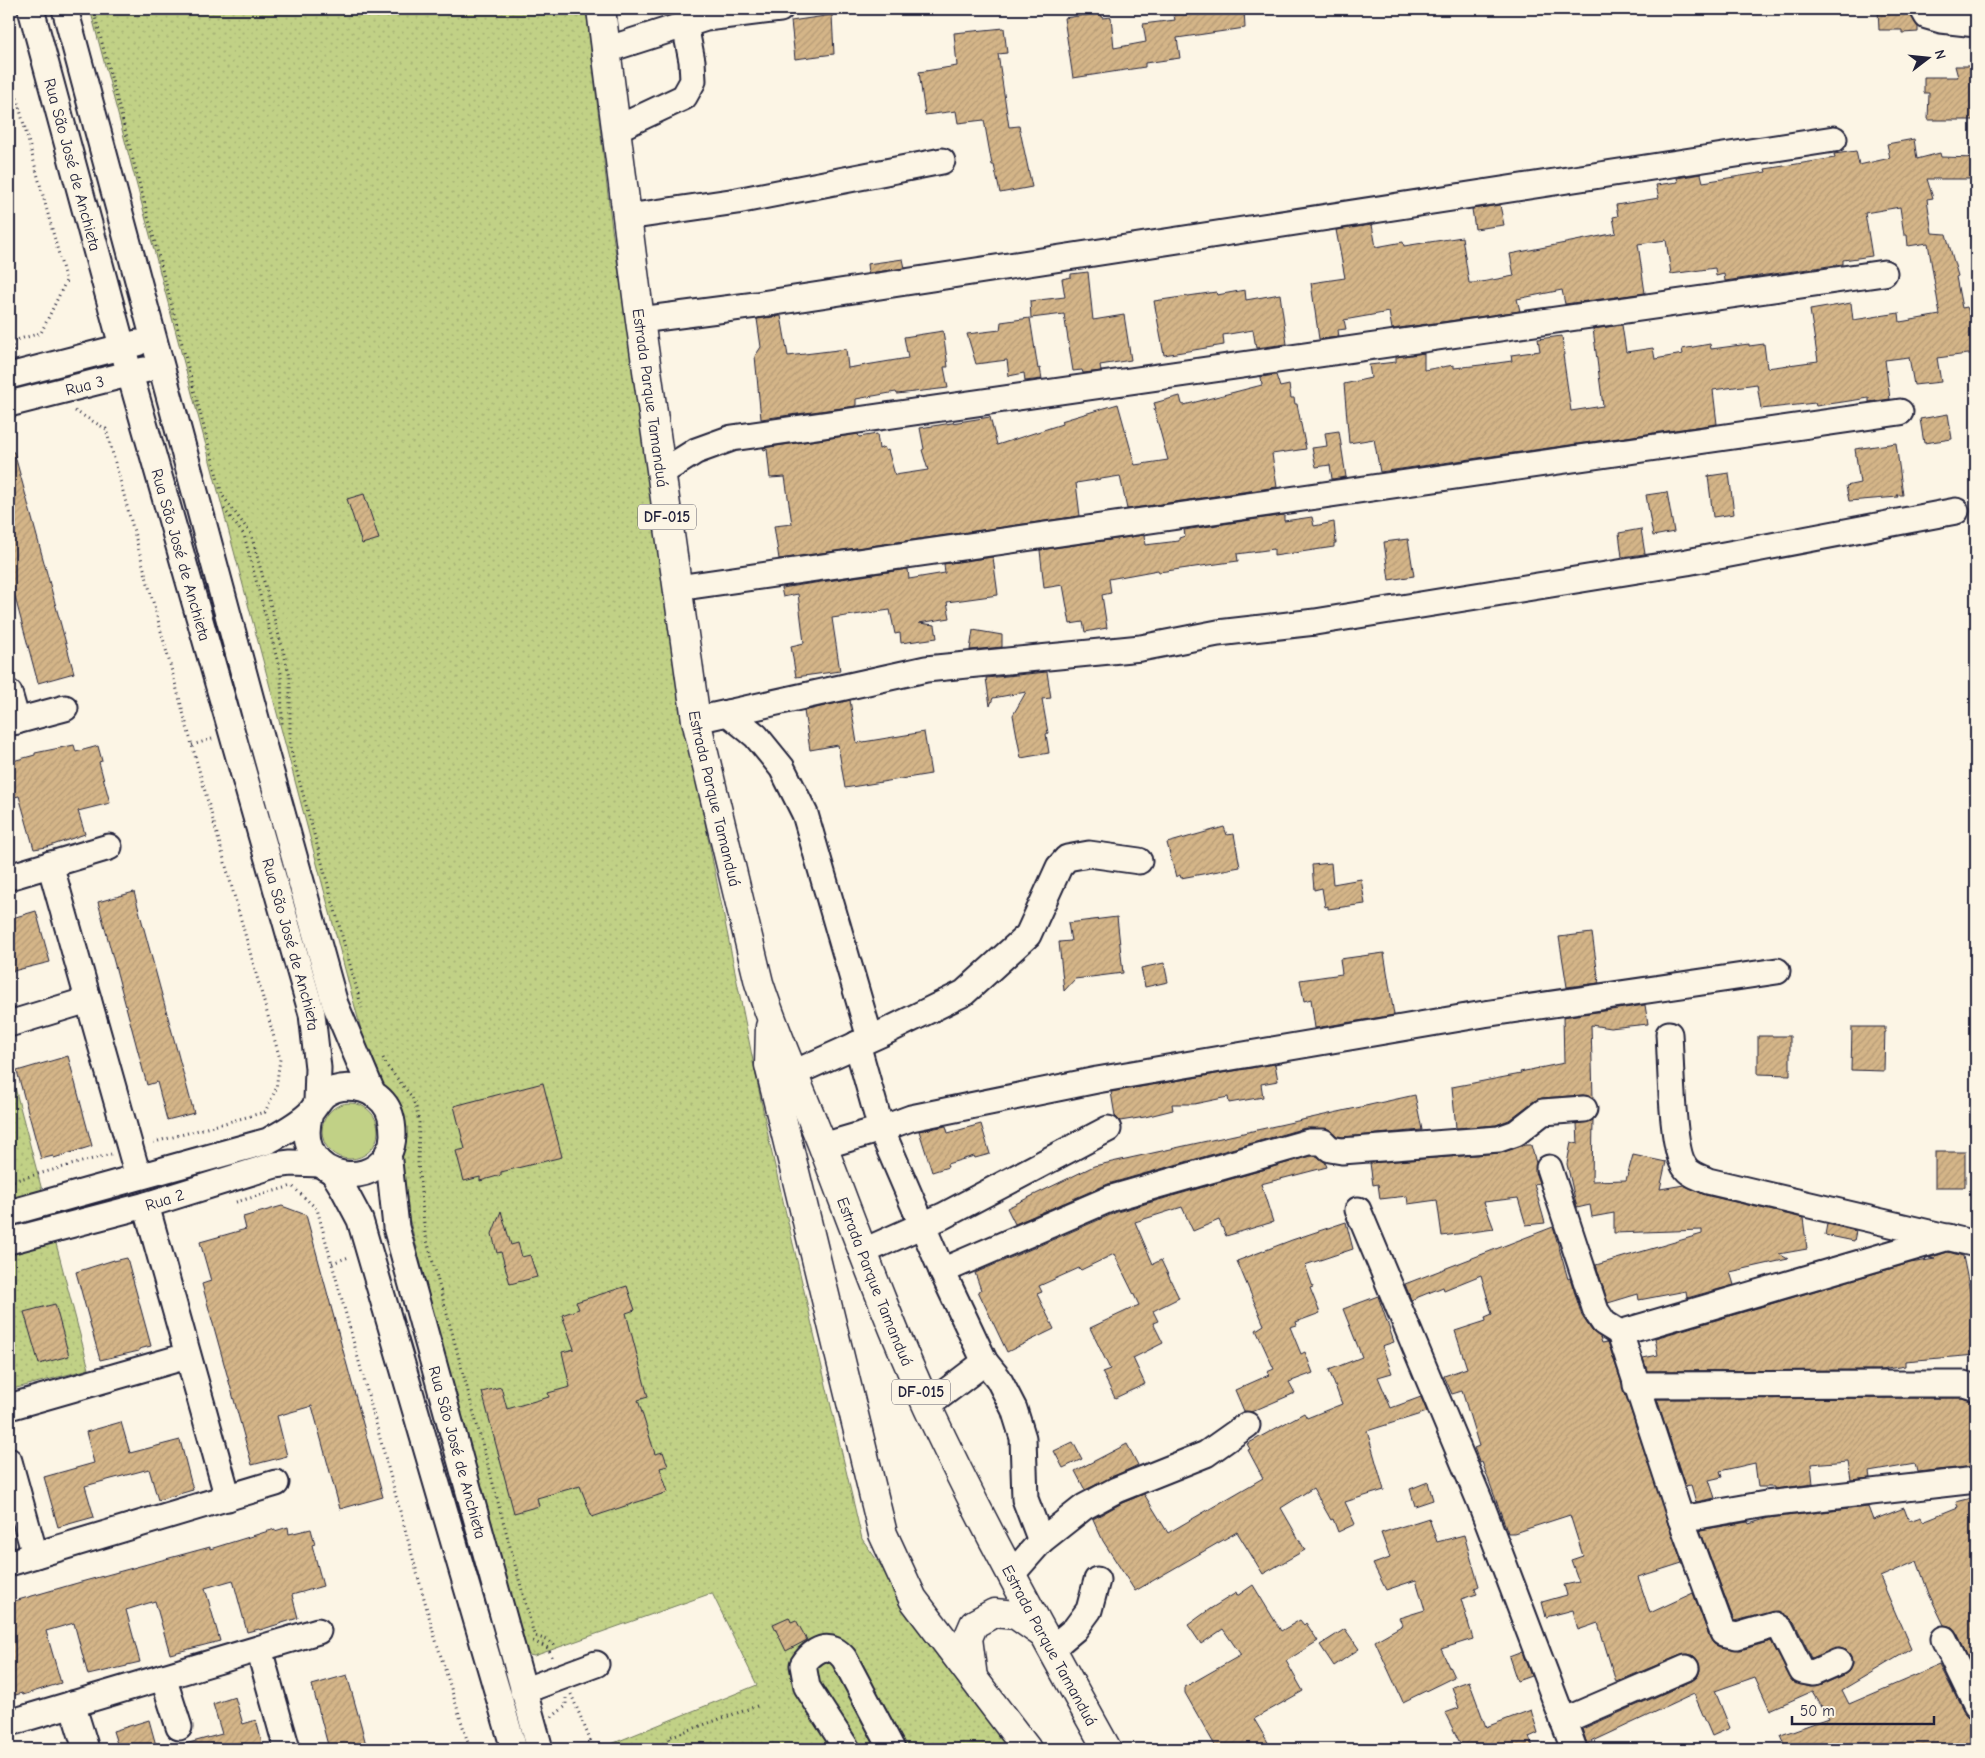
<svg xmlns="http://www.w3.org/2000/svg" width="1985" height="1758" font-family="'Comic Neue',sans-serif">
  <style>
    .green { fill: #c1d186; stroke: #727a60 }
    .park { fill: url(#park-dots); stroke: #727a60 }
    .building { fill: url(#building-hatch); stroke: #22223b }
    .lines { fill: none; stroke-linecap: round; stroke-linejoin: round }
    .minor-casing { stroke: #22223b; stroke-width: 29 }
    .major-casing { stroke: #22223b; stroke-width: 31 }
    .path { stroke: #22223b; stroke-width: 3; stroke-dasharray: 1 4; stroke-linecap: butt }
    .minor { stroke: #fcf5e5; stroke-width: 25 }
    .major { stroke: #fcf5e5; stroke-width: 28 }
    .labels { text-anchor: middle; stroke-width: 4; stroke-linejoin: round; paint-order: stroke }
    .shield { fill: #fcf5e5; stroke: #63616e; stroke-width: 1 }
    .shield-label { font-size: 15px; font-weight: bold; fill: #22223b }
    .street-label { font-size: 16px; fill: #22223b; stroke: #fcf5e5 }
  </style>
  <defs>
    <pattern id="park-dots" width="8" height="8" patternUnits="userSpaceOnUse" patternTransform="scale(1.25)"><rect width="8" height="8" fill="#c1d186"/><path d="M2 2h.1M6 6h.1" fill="none" stroke="#a6b375" stroke-width="1.8" stroke-linecap="round"/></pattern>
    <pattern id="building-hatch" width="6" height="6" patternUnits="userSpaceOnUse" patternTransform="scale(1.25)"><rect width="6" height="6" fill="#d4b588"/><path d="M-1 1l2-2M0 6l6-6M5 7l2-2" fill="none" stroke="#b69b76"/></pattern>
  </defs>
  <rect width="100%" height="100%" fill="#fcf5e5"/>
  <filter id="ink" filterUnits="userSpaceOnUse"><feTurbulence type="fractalNoise" baseFrequency=".02" numOctaves="2"/><feDisplacementMap in="SourceGraphic" scale="10" xChannelSelector="R" yChannelSelector="G"/><feConvolveMatrix kernelMatrix="1 2 1 2 8 2 1 2 1" color-interpolation-filters="sRGB"/></filter>
  <g filter="url(#ink)">
    <circle class="green" cx="350" cy="1131" r="28"/>
    <g class="park">
      <path d="M90,9H586L612,229L702,808L770,1145L862,1539L1010,1749H599L757,1685L712,1593L534,1656L525,1654L517,1640L359,1022Z"/>
      <path d="M9,1065L89,1369L9,1390Z"/>
    </g>
    <g class="building">
      <path d="M1190,9H1244L1245,28L1177,38L1180,58L1145,63V67L1073,78L1064,18L1101,13L1102,18L1111,17L1114,48L1146,42L1143,24L1175,20L1173,11Z"/>
      <path d="M1878,9H1909L1911,16L1918,26V32L1902,33V30H1879Z"/>
      <path d="M832,15L834,54L795,59L791,21Z"/>
      <path d="M1004,28L1007,53L998,54L1009,127L1019,126L1032,187L1000,193L994,165H992L984,120L958,123L956,111L925,115L919,72L957,66L954,33Z"/>
      <path d="M1955,66H1976V120H1928L1929,93H1924V77H1958Z"/>
      <path d="M1914,139L1917,159L1940,153L1941,157L1976,158V179H1927L1933,198L1927,199L1932,233L1946,234L1958,276L1956,277L1962,308L1967,307L1976,336V353L1937,358L1941,382L1914,385L1909,357L1885,360L1890,399L1869,402V398L1816,406L1815,403L1761,409L1757,384L1713,390L1717,424L1380,472L1374,439L1349,443L1344,384L1371,378L1369,365L1396,362V357L1424,353V370L1454,365V368L1490,364L1512,361L1511,355L1540,351L1538,339L1562,336L1564,355H1563L1571,411L1603,406L1593,329L1622,325L1626,352L1653,348L1655,359L1683,354L1682,349L1710,344L1711,349L1749,344V346L1764,344L1767,368L1818,361L1810,310L1851,303L1853,320L1899,313L1900,322L1940,315L1928,243L1908,246L1907,235H1904L1900,207L1865,213L1872,256L1843,260V264L1725,281L1724,274L1716,276L1715,268L1671,274L1666,240L1638,244L1645,293L1565,304L1562,290L1517,299L1520,311L1392,329L1389,312L1344,320L1346,329L1338,330L1339,337L1319,339L1311,283L1345,278L1336,230L1372,225L1376,247L1403,242L1404,246L1462,237L1469,283H1476L1514,276L1510,254L1616,233L1613,217L1618,216L1616,205L1659,198L1656,185L1678,182L1677,178L1701,174L1703,182L1766,172L1765,169L1835,158L1834,154L1856,151L1859,165L1890,158L1887,144Z"/>
      <path d="M1500,205L1504,225L1475,229L1472,209Z"/>
      <path d="M903,259L905,268L868,273L867,264Z"/>
      <path d="M1088,272L1093,320L1124,315L1131,360L1100,365L1101,371L1083,373L1082,370L1073,371L1064,314L1031,318L1030,301L1065,297L1062,279L1071,277V274Z"/>
      <path d="M1245,290L1246,300L1280,294L1287,344L1256,348L1253,330L1223,335L1224,345L1164,355L1154,301L1216,292L1217,295Z"/>
      <path d="M781,316L788,356L846,349L848,368L908,358L904,337L943,331L948,367H944L948,388L897,394L896,392L856,399V406L761,419L755,356L761,347L757,319Z"/>
      <path d="M1030,318L1038,369L1040,368L1042,379L1025,381L1024,373L1009,376L1007,360L976,364L967,334L1000,330L1001,322Z"/>
      <path d="M1276,375L1280,387L1289,385L1291,398H1294L1295,404H1297L1306,449L1272,454L1277,487L1127,509L1120,476L1076,483L1080,516L779,559L774,526L792,524L785,477L770,478L767,449L764,450L763,448L858,434L859,437L877,434L879,449L884,447L886,451L888,450L895,475L928,470L922,450L924,449L920,428L990,417L997,445L1062,424L1061,421L1118,404L1135,465L1168,460L1154,409H1156L1154,403L1180,396L1182,404L1184,405L1262,385L1261,377Z"/>
      <path d="M1948,414L1952,439L1924,443L1920,419Z"/>
      <path d="M1339,431L1346,477L1332,479L1330,465L1316,467L1312,448L1327,446L1325,433Z"/>
      <path d="M1896,443L1903,495H1897L1898,497L1849,501L1846,486L1860,483L1855,449Z"/>
      <path d="M9,452H14L74,673L38,683L9,575Z"/>
      <path d="M1729,473L1734,514L1713,517L1708,476Z"/>
      <path d="M1667,492L1674,532L1653,536L1646,495Z"/>
      <path d="M364,494L379,539L362,544L347,499Z"/>
      <path d="M1284,515V521L1312,517L1314,526L1334,522L1336,543H1334V547L1274,556V549L1237,554L1238,561L1159,572L1158,570L1109,579L1111,593L1102,595L1107,628L1085,632L1083,622L1070,624L1063,585L1044,588L1040,550L1144,535L1145,545L1179,541V538L1185,536L1184,530Z"/>
      <path d="M1641,529L1645,554L1622,557L1619,533Z"/>
      <path d="M1408,539L1414,576L1389,580L1384,542Z"/>
      <path d="M993,557L998,595L947,602L950,618L919,623L935,625L937,638L901,643L900,633L895,634L890,610L832,618L840,671L796,677L791,646L804,643L798,594L783,597L781,588L908,569L909,579L945,573L944,564Z"/>
      <path d="M973,630L1002,635V647L970,650Z"/>
      <path d="M1047,672L1051,698L1042,699L1048,733L1046,734L1049,753L1021,758L1013,715L1026,692L993,698L990,706L986,678Z"/>
      <path d="M850,700L857,743L924,732L931,774L845,788L838,745L810,750L804,711Z"/>
      <path d="M74,745L76,752L98,746L102,761L99,762L110,803L78,811L85,834L47,847L34,849L19,796L9,798V762L35,755V753Z"/>
      <path d="M1224,827L1227,835L1234,834L1240,867L1181,878L1180,875L1176,877L1167,843Z"/>
      <path d="M1331,863L1333,884L1361,879L1365,904L1328,909V906L1325,907L1322,888L1314,890L1312,865Z"/>
      <path d="M134,892L194,1113L167,1120L157,1082L147,1085L98,902Z"/>
      <path d="M36,911L50,962L13,971L9,954V919Z"/>
      <path d="M1117,917L1123,973L1075,979L1064,991L1059,942L1071,941L1068,923Z"/>
      <path d="M1592,933L1599,983L1567,987L1559,937Z"/>
      <path d="M1384,953L1394,1015L1315,1028L1311,999L1304,1001L1300,980L1342,974L1340,959Z"/>
      <path d="M1164,963L1168,982L1145,987L1141,968Z"/>
      <path d="M1645,1005L1648,1024L1610,1028L1591,1025L1593,1098L1583,1095L1542,1098L1534,1101L1509,1120L1496,1125L1456,1128L1452,1087L1521,1074L1520,1072L1564,1063L1563,1017Z"/>
      <path d="M1852,1027H1885L1884,1071L1851,1070Z"/>
      <path d="M1758,1036H1790V1075L1758,1074Z"/>
      <path d="M68,1056L92,1146L54,1158L53,1156L41,1159L17,1071Z"/>
      <path d="M1275,1064L1278,1081L1261,1084L1263,1097L1229,1103L1228,1097L1194,1104H1172L1173,1110L1145,1117L1120,1121L1115,1116L1111,1092Z"/>
      <path d="M543,1083L562,1157L501,1172V1175L480,1181V1177L464,1181L456,1151L465,1149L454,1106Z"/>
      <path d="M1415,1095L1422,1130L1343,1137L1337,1136L1328,1129L1305,1128L1108,1184L1015,1224L1007,1208L1094,1166Z"/>
      <path d="M1593,1120L1592,1181L1626,1180L1633,1155L1666,1162L1660,1189L1684,1185L1705,1195L1803,1218L1807,1249L1779,1254L1788,1259L1730,1272L1734,1285L1687,1298L1686,1291L1639,1300L1638,1294L1608,1303L1596,1265L1702,1234V1230L1614,1233V1213L1592,1217L1590,1205L1577,1208L1567,1164L1571,1142L1578,1144L1577,1124Z"/>
      <path d="M981,1124L990,1154L975,1158L974,1156L947,1164L948,1167L932,1172L919,1131L946,1126L948,1133Z"/>
      <path d="M1524,1145H1531L1536,1163L1535,1172L1539,1183L1534,1184L1545,1223L1526,1225L1518,1198L1484,1202L1494,1229L1442,1236L1437,1200L1408,1204L1407,1196L1380,1199L1378,1184L1373,1185L1370,1163L1500,1153Z"/>
      <rect x="1935" y="1152" width="30" height="35"/>
      <path d="M1311,1156H1317L1325,1162L1327,1167L1261,1184L1273,1222L1226,1236L1219,1220L1193,1231L1182,1207L1135,1222L1153,1264L1161,1260L1179,1298L1153,1311L1158,1321L1153,1323L1163,1343L1133,1358L1145,1384L1115,1398L1102,1372L1110,1369L1090,1328L1139,1305L1114,1254L1081,1270L1079,1268L1039,1286L1042,1292L1037,1294L1054,1329L1007,1352L978,1291L981,1290L975,1273L1117,1212Z"/>
      <path d="M282,1206L306,1215L383,1497L340,1509L312,1406L277,1416L287,1456L252,1465L202,1284L211,1281L200,1242L246,1229L243,1217Z"/>
      <path d="M501,1211L511,1245L518,1243L522,1257L530,1255L537,1277L510,1284L501,1252L497,1253L492,1234Z"/>
      <path d="M1346,1222L1353,1249L1305,1265L1313,1287L1310,1288L1320,1313L1296,1322L1297,1325L1290,1327L1301,1354L1305,1352L1313,1373L1289,1382L1295,1393L1251,1412L1244,1411L1235,1390L1269,1375L1267,1372L1274,1369L1256,1330L1264,1325L1237,1261L1292,1240Z"/>
      <path d="M1827,1224L1856,1231L1854,1241L1825,1235Z"/>
      <path d="M1553,1227L1568,1279L1570,1278L1582,1316L1592,1331L1600,1337L1602,1343L1608,1342L1682,1563L1638,1577L1650,1613L1693,1593L1710,1638L1714,1644L1720,1647L1741,1650L1771,1641L1793,1682L1810,1687L1819,1686L1844,1675L1849,1671L1852,1664L1851,1656L1846,1650L1839,1648L1812,1658L1794,1622L1789,1617L1778,1611L1734,1621L1700,1530L1748,1522L1749,1524L1768,1518L1868,1507L1873,1520L1904,1508L1909,1521L1921,1517L1923,1521L1958,1507L1956,1502L1976,1497V1673L1957,1633L1952,1627L1944,1625L1929,1594L1917,1561L1880,1577L1911,1649L1842,1690L1849,1704L1940,1665L1963,1711L1968,1717L1976,1719V1746L1969,1749H1787L1781,1735L1829,1718L1813,1691L1770,1710L1755,1677L1715,1691L1730,1728L1712,1736L1694,1694L1587,1744L1582,1729L1692,1681L1698,1676L1700,1670L1699,1663L1694,1656L1688,1654L1681,1655L1616,1682L1598,1623L1578,1630L1573,1610L1546,1617L1542,1602L1567,1595L1564,1585L1579,1582L1571,1560L1583,1556L1570,1515L1514,1533H1508L1482,1462L1480,1463L1474,1448L1479,1446L1462,1391L1452,1394L1444,1376L1467,1368L1455,1331L1486,1321L1485,1317L1492,1314L1481,1275L1444,1290L1443,1287L1411,1300L1405,1284Z"/>
      <path d="M1948,1252L1963,1256L1973,1306H1976V1355L1905,1361V1366L1881,1370L1647,1371L1643,1358L1658,1355L1655,1338L1910,1263L1935,1259L1929,1258Z"/>
      <path d="M127,1258L151,1346L139,1349V1351L100,1360L76,1272L114,1260V1261Z"/>
      <path d="M627,1286L635,1310L626,1313L648,1397L638,1400L655,1454L663,1452L668,1466L660,1468L668,1492L592,1517L580,1486L537,1498L539,1506L514,1513L482,1392L501,1387L507,1409L549,1397L548,1393L570,1387L562,1352L574,1349L562,1315L579,1309L576,1302Z"/>
      <path d="M1378,1296L1394,1342L1382,1346L1392,1373L1378,1377L1391,1408L1421,1397L1427,1412L1367,1431L1384,1490L1345,1502L1355,1524L1338,1532L1333,1519L1331,1520L1313,1488L1281,1508L1305,1550L1263,1574L1237,1532L1135,1591L1103,1541L1093,1519L1122,1503L1144,1494L1168,1533L1263,1478L1248,1450L1250,1449L1247,1444L1304,1413L1307,1418L1342,1404L1329,1370L1362,1357L1343,1309Z"/>
      <path d="M55,1304L69,1356L39,1364L24,1312Z"/>
      <path d="M1962,1398L1976,1402V1466L1917,1472L1915,1464L1869,1472L1870,1478L1851,1480L1848,1461L1811,1464L1813,1484L1774,1489V1487H1758L1755,1463L1720,1471L1722,1477L1709,1480L1715,1498L1696,1502L1691,1485L1685,1486L1657,1399Z"/>
      <path d="M121,1422L130,1453L180,1440L193,1490L158,1500L149,1469L85,1486L94,1517L58,1527L44,1477L94,1463L86,1432Z"/>
      <path d="M1073,1442L1082,1459L1063,1468L1054,1451Z"/>
      <path d="M1127,1444L1138,1465L1085,1490L1075,1471Z"/>
      <path d="M1428,1482L1433,1500L1415,1506L1410,1489Z"/>
      <path d="M1429,1518L1437,1542L1464,1535L1479,1586L1475,1588L1477,1594L1461,1599L1473,1639L1441,1649L1454,1677L1403,1702L1375,1641L1403,1625L1399,1618L1425,1610L1416,1580L1386,1590L1373,1564L1390,1558L1381,1533Z"/>
      <path d="M288,1527L289,1534L311,1529L315,1544L312,1545L323,1586L292,1595L298,1618L260,1630L259,1629L247,1632L233,1580L205,1588L220,1641L170,1654L155,1601L126,1610L140,1662L127,1665V1666L88,1675L74,1623L46,1631L61,1683L23,1695L22,1693L9,1697V1612L13,1610L11,1602L81,1582L210,1547V1549L275,1529V1531Z"/>
      <path d="M1253,1585L1281,1631L1300,1620L1304,1625L1306,1623L1318,1641L1286,1661L1303,1691L1254,1719L1272,1749H1217L1185,1693V1687L1241,1655L1223,1629L1201,1644L1188,1625L1210,1609L1236,1593L1237,1596Z"/>
      <path d="M789,1617L791,1622L796,1620L807,1640L786,1651L773,1624Z"/>
      <path d="M1345,1629L1359,1649L1334,1666L1320,1645Z"/>
      <path d="M1522,1652L1531,1676L1517,1681L1509,1657Z"/>
      <path d="M347,1675L361,1725L367,1749H329L312,1685Z"/>
      <path d="M1469,1681L1486,1727L1531,1710L1538,1733L1529,1737L1534,1749H1463L1445,1713L1459,1708L1452,1687Z"/>
      <path d="M235,1697L243,1724L256,1720L262,1743L240,1749H186L185,1744L222,1734L213,1704Z"/>
      <path d="M149,1720L157,1749H128L127,1745L118,1747L113,1731Z"/>
    </g>
    <g class="lines">
      <defs>
        <g id="minor">
          <path id="s1" d="M31,9L122,346L312,1014L318,1068L317,1102"/>
          <path d="M65,9L258,726L335,1004L373,1094"/>
          <path d="M1923,9L1927,16L1941,20L1976,24"/>
          <path d="M606,50L706,18L780,9"/>
          <path d="M616,129L684,97L693,81L692,61L685,25"/>
          <path d="M627,217L737,201L942,161"/>
          <path d="M640,320L756,305L1834,139"/>
          <path d="M9,376L137,343"/>
          <path id="s2" d="M9,404L144,370"/>
          <path d="M661,473L696,451L732,438L1884,273"/>
          <path d="M677,588L1900,412"/>
          <path d="M9,693L17,721"/>
          <path d="M728,713L756,736L782,768L805,814L870,1038"/>
          <path d="M696,720L926,669L1141,648L1218,633L1315,622L1687,562L1956,511"/>
          <path d="M9,723L65,708"/>
          <path d="M50,864L138,1176"/>
          <path d="M9,877L109,847"/>
          <path d="M9,1024L88,1000"/>
          <path d="M1669,1034C1671,1060 1671,1150 1685,1167C1690,1175 1700,1177 1708,1181L1976,1244"/>
          <path d="M857,1044L881,1129L942,1271L985,1362L998,1378L1014,1409L1023,1438L1025,1499L1041,1541"/>
          <path d="M794,1073L885,1032L964,993L1028,935L1059,867L1067,858L1089,854L1139,861"/>
          <path d="M823,1146L881,1129L911,1118L1097,1080L1484,1014L1777,971"/>
          <path id="s3" d="M388,1152L396,1227L540,1749"/>
          <path d="M1549,1168L1596,1311L1604,1323L1620,1333L1681,1519L1723,1633L1737,1636L1775,1625L1781,1629L1802,1671L1813,1673L1838,1662"/>
          <path d="M333,1172L343,1188L360,1220L514,1749"/>
          <path d="M146,1205L228,1498"/>
          <path d="M1358,1210L1481,1504L1574,1749"/>
          <path d="M9,1213L268,1141C282,1133 299,1124 310,1113C315,1107 318,1101 324,1095C341,1082 369,1086 383,1102C391,1111 393,1123 393,1135C391,1194 289,1187 310,1113"/>
          <path id="s4" d="M9,1241L146,1205L275,1165L291,1163L321,1164"/>
          <path d="M862,1252L943,1216L1108,1129"/>
          <path d="M942,1271L1112,1198L1309,1142H1323L1330,1149L1342,1151L1499,1139L1516,1133L1543,1112L1584,1109"/>
          <path d="M1620,1333L1949,1237"/>
          <path d="M1636,1385L1912,1384H1964L1976,1388"/>
          <path d="M927,1406L985,1362"/>
          <path d="M9,1407L187,1356"/>
          <path d="M9,1461L35,1555"/>
          <path d="M1681,1519L1766,1504L1976,1480"/>
          <path d="M9,1563L276,1483"/>
          <path d="M1012,1574L1041,1541L1084,1507L1116,1490L1206,1454L1247,1425"/>
          <path d="M1944,1639L1976,1705"/>
          <path d="M259,1649L287,1749"/>
          <path d="M1051,1649L1075,1629L1089,1610L1097,1580"/>
          <path d="M163,1677L179,1727"/>
          <path d="M523,1691L596,1664"/>
          <path d="M72,1704L86,1749"/>
          <path d="M1563,1721L1686,1668"/>
          <path d="M9,1723L318,1631"/>
          <path d="M847,1749L807,1687L803,1665C809,1655 822,1644 834,1650C838,1651 841,1655 844,1658L892,1749"/>
        </g>
        <g id="major">
          <path id="s5" d="M601,9L640,320L696,720L759,983C777,1038 801,1091 822,1144C856,1233 888,1322 928,1408C982,1525 1045,1637 1107,1749"/>
          <path d="M770,1027L769,1065L883,1534L913,1599L1027,1749"/>
          <path d="M973,1678L968,1638L974,1624L994,1613L1016,1615L1043,1634"/>
        </g>
      </defs>
      <use href="#minor" class="minor-casing"/>
      <use href="#major" class="major-casing"/>
      <g class="path">
        <path d="M93,9L222,495L251,534L290,676V747L362,1008"/>
        <path d="M9,69L66,281L41,333L9,342"/>
        <path d="M11,341L14,353"/>
        <path d="M75,411L106,429L192,745L280,1059L276,1089L265,1112L151,1143"/>
        <path d="M224,509L244,535L281,674L282,726"/>
        <path d="M192,745L212,739"/>
        <path d="M383,1058L387,1066L412,1097L416,1108L419,1123L418,1163L425,1233L533,1631L535,1636L550,1641L555,1646"/>
        <path d="M9,1182L111,1154"/>
        <path d="M236,1202L292,1186L317,1209L433,1631L470,1749"/>
        <path d="M332,1263L349,1257"/>
        <path d="M9,1323L16,1321"/>
        <path d="M533,1641L548,1648L553,1659"/>
        <path d="M571,1694L594,1749"/>
        <path d="M552,1717L566,1706V1698"/>
        <path d="M673,1749L669,1737L757,1706"/>
      </g>
      <use href="#minor" class="minor"/>
      <use href="#major" class="major"/>
    </g>
  </g>
  <g class="labels">
    <g class="shield">
      <rect x="638" y="504.5" width="58" height="25" rx="4"/>
      <rect x="892" y="1379.5" width="58" height="25" rx="4"/>
    </g>
    <g class="shield-label">
      <text x="667" y="522">DF-015</text>
      <text x="921" y="1397">DF-015</text>
    </g>
    <g class="street-label">
      <text dy="6" stroke="none"><textPath href="#s1" startOffset="161">Rua São José de Anchieta</textPath></text>
      <text dy="6" stroke="none"><textPath href="#s2" startOffset="78">Rua 3</textPath></text>
      <text dy="6" stroke="none"><textPath href="#s5" startOffset="392">Estrada Parque Tamanduá</textPath></text>
      <text dy="6" stroke="none"><textPath href="#s1" startOffset="566">Rua São José de Anchieta</textPath></text>
      <text dy="6" stroke="none"><textPath href="#s5" startOffset="798">Estrada Parque Tamanduá</textPath></text>
      <text dy="6" stroke="none"><textPath href="#s1" startOffset="971">Rua São José de Anchieta</textPath></text>
      <text dy="6" stroke="none"><textPath href="#s4" startOffset="161">Rua 2</textPath></text>
      <text dy="6" stroke="none"><textPath href="#s5" startOffset="1308">Estrada Parque Tamanduá</textPath></text>
      <text dy="6" stroke="none"><textPath href="#s3" startOffset="309">Rua São José de Anchieta</textPath></text>
      <text dy="6" stroke="none"><textPath href="#s5" startOffset="1712">Estrada Parque Tamanduá</textPath></text>
    </g>
  </g>
  <rect width="1985" height="1758" fill="none" stroke="#fcf5e5" stroke-width="30"/>
  <rect x="15" y="15" width="1955" height="1728" fill="none" stroke="#22223b" stroke-width="2" filter="url(#ink)"/>
  <g transform="translate(1928 58) rotate(74)" stroke="#fcf5e5" stroke-width="4" paint-order="stroke">
  <path d="M0-4L9 19L0 12L-9 19Z" fill="#22223b"/>
  <text y="-8" font-size="14" font-weight="bold" text-anchor="middle" fill="#22223b">N</text>
  </g>
  <path d="M1792 1716v8h142v-8" fill="none" stroke="#22223b" stroke-width="2.5"/>
  <text x="1800" y="1716" font-size="15" fill="#22223b" stroke="#fcf5e5" stroke-width="4" paint-order="stroke">50 m</text>
</svg>
